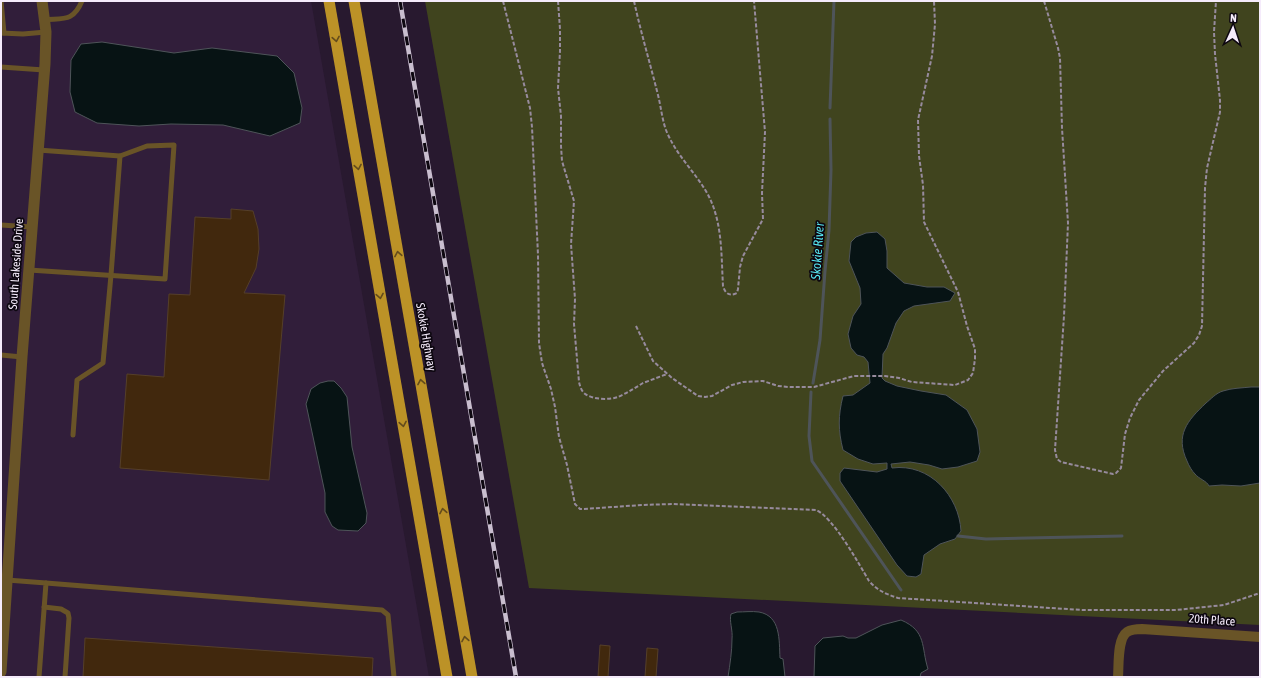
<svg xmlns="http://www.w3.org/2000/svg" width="1261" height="678" font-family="'Asap Condensed',sans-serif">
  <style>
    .built { fill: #311e3a }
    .green { fill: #40441e }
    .water { fill: #071314; stroke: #4e5459 }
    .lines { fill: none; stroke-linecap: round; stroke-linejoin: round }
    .stream { stroke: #4e5459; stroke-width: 3 }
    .building { fill: #41280d; stroke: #553f29 }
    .path { stroke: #978b9d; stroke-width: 2; stroke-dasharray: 4 2; stroke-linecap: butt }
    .service { stroke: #695427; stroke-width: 5 }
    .minor { stroke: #695427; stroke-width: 10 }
    .tertiary { stroke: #695427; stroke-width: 11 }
    .trunk { stroke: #bc9227; stroke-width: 11 }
    .rail-casing { stroke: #c9becf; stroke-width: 4.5 }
    .rail { stroke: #0d0710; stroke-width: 3; stroke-dasharray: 9; stroke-linecap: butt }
    .oneway { stroke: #644c1c }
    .labels { text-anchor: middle; stroke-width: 3.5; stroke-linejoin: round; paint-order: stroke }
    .street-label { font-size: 12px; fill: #f5ebfb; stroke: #0d0710 }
    .water-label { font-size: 13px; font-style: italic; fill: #57e7f1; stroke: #0d0710 }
  </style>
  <rect width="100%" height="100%" fill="#28192f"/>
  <path class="built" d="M1,1H311L429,677H1Z"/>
  <path class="green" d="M425,1H1260V625L529,588Z"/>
  <g class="water">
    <path d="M102,42L174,53L212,48L277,56L294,73L302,108L300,123L270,136L223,125L171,124L139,126L97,123L75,112L70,92L71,60L81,44Z"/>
    <path d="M877,232L885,239L887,251V268L904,283L927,287H944L955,293L950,301L914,306L904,311L896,323L887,348L883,354L882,378L885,381L897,386L921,391L946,395L967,410L977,429L980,452L977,461L958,467L942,469L929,465L910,462L891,464L892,468C930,463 959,496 961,531L955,539L940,544L924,555L921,574L916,577L907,576L897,565L840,481V473L844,468L877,472L887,469V463L873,464L858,459L843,450C838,430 838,416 843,396L853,395L870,383L868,362L864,357L857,355L851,348L848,334L853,316L861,304L860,288L849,261L851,242L856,237L866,233Z"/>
    <path d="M328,381H334L341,388L347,397L352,447L367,513L366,523L358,531L338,530L332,526L325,512V493L306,404L311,389L320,383Z"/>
    <path d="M1251,387H1260V483L1241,486L1222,485L1209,486C1207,481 1199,479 1195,474C1192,471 1189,466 1187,461C1175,435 1187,421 1206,403C1211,399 1216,393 1223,391C1232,388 1242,388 1251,387Z"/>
    <path d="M737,612C744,612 752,611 759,612C781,616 779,640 780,658L783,659L785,677H728C730,664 732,651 732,639C733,630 729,621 731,614Z"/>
    <path d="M901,620C927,631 921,647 928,669L921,673L920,677H814L815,646L823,638L843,636L848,638H856L882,625Z"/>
  </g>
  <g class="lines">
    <g class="stream">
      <path d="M830,108L834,1"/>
      <path d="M813,383L820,340L825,271L829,230L831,170L830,119"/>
      <path d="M811,392L809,436L812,461L901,590"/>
      <path d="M958,536L986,539L1122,536"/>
    </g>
  </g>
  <g class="building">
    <path d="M231,209L253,211L258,229L259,249L256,268L244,293L285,295L269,480L120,468L127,374L164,377L169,294L190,295L195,217L231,219Z"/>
    <path d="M85,638L373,658L372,677H83Z"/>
    <path d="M600,645L610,646L608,677H598Z"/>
    <path d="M647,648L658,649L656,677H645Z"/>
  </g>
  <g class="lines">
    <g class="path">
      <path d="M503,1L530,108L532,127L538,255L539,343L542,363L551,389L555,407L559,437L567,465L575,504L580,509H584L642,505L673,504L816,510C833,517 859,564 869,581C878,591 886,594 898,598L1082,610H1176L1224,605L1260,593"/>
      <path d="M558,1L560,29V51L558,88L561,116V146L562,161L574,201L571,244L575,299L574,324L579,382C580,386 581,390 584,393C592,400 609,400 618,397C627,393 635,388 643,383C651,380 659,377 667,374"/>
      <path d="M634,1C641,33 650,63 658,95C661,107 662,119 666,130C675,153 692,169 704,188C723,217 721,253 723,286C725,293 729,297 737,293L738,289L740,267L743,256L763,219L762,193L765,132L754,1"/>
      <path d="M1044,1L1058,48L1060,58L1062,128L1068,223L1064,316L1055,450L1057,459L1061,462L1113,474L1116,473L1121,468L1125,434L1130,418L1139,400L1163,371L1194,343L1199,335L1202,326L1205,188L1207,168L1220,112V100L1215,54L1214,32L1216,1"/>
      <path d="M636,326L653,361L672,378L698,396L705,397L712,396L732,385L743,382L763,381L778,386L789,387H814L854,376H885L899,378L912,382L955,385L968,380L973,373L975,359V349L967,326L958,292L924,222L923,185L919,156L918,120L932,56L935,24L934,1"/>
    </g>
    <g class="service">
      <path d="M1,1L4,33"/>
      <path d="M44,20C64,18 73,22 82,1"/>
      <path d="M1,33L23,34L46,32"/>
      <path d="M1,67L44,70"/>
      <path d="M1,225L32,227"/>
      <path d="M29,270L165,279L174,145L147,146L120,156L38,150"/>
      <path d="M1,355L22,357"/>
      <path d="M73,435L77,380L103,363L111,275L120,156"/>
      <path d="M7,580L46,583L39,677"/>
      <path d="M46,583L382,610L388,615L394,677"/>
      <path d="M44,607L61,609L68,613L69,618L65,677"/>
    </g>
    <path class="minor" d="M1118,677C1119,665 1117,639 1127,632C1132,629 1137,629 1142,629L1260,637"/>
    <path class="tertiary" d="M1,672L22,357L45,64L46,32L42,1"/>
    <g class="trunk">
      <path d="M329,1L447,677"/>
      <path d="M354,1L472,677"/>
    </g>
    <defs>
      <path id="rail" d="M400,1L516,677"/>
    </defs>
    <use href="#rail" class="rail-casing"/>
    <use href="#rail" class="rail"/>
  </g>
  <defs><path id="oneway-chevron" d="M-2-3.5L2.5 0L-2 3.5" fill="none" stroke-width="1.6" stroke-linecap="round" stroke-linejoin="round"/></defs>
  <g class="oneway">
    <use href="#oneway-chevron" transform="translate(336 39) rotate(80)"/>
    <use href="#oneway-chevron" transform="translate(358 167) rotate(80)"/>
    <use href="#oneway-chevron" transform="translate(398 254) rotate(-100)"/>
    <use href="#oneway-chevron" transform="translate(380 296) rotate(80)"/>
    <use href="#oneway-chevron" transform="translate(421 382) rotate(-100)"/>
    <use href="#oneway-chevron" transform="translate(403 424) rotate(80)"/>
    <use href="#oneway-chevron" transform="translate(443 511) rotate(-100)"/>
    <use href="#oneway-chevron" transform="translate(465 639) rotate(-100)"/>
  </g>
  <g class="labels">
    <g class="street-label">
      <text transform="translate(16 264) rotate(-86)" y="4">South Lakeside Drive</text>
      <text transform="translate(426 337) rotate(80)" y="4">Skokie Highway</text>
      <text transform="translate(1212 620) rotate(4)" y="4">20th Place</text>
    </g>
    <g class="water-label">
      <text transform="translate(817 251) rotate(-86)" y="5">Skokie River</text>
    </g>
  </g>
  <rect width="1261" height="678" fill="none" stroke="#f5ebfb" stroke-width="4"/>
  <g transform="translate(1233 28) rotate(3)" stroke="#0d0710" stroke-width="3" paint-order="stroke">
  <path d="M0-3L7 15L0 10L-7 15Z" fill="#f5ebfb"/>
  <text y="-6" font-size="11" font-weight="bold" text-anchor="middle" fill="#f5ebfb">N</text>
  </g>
</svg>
